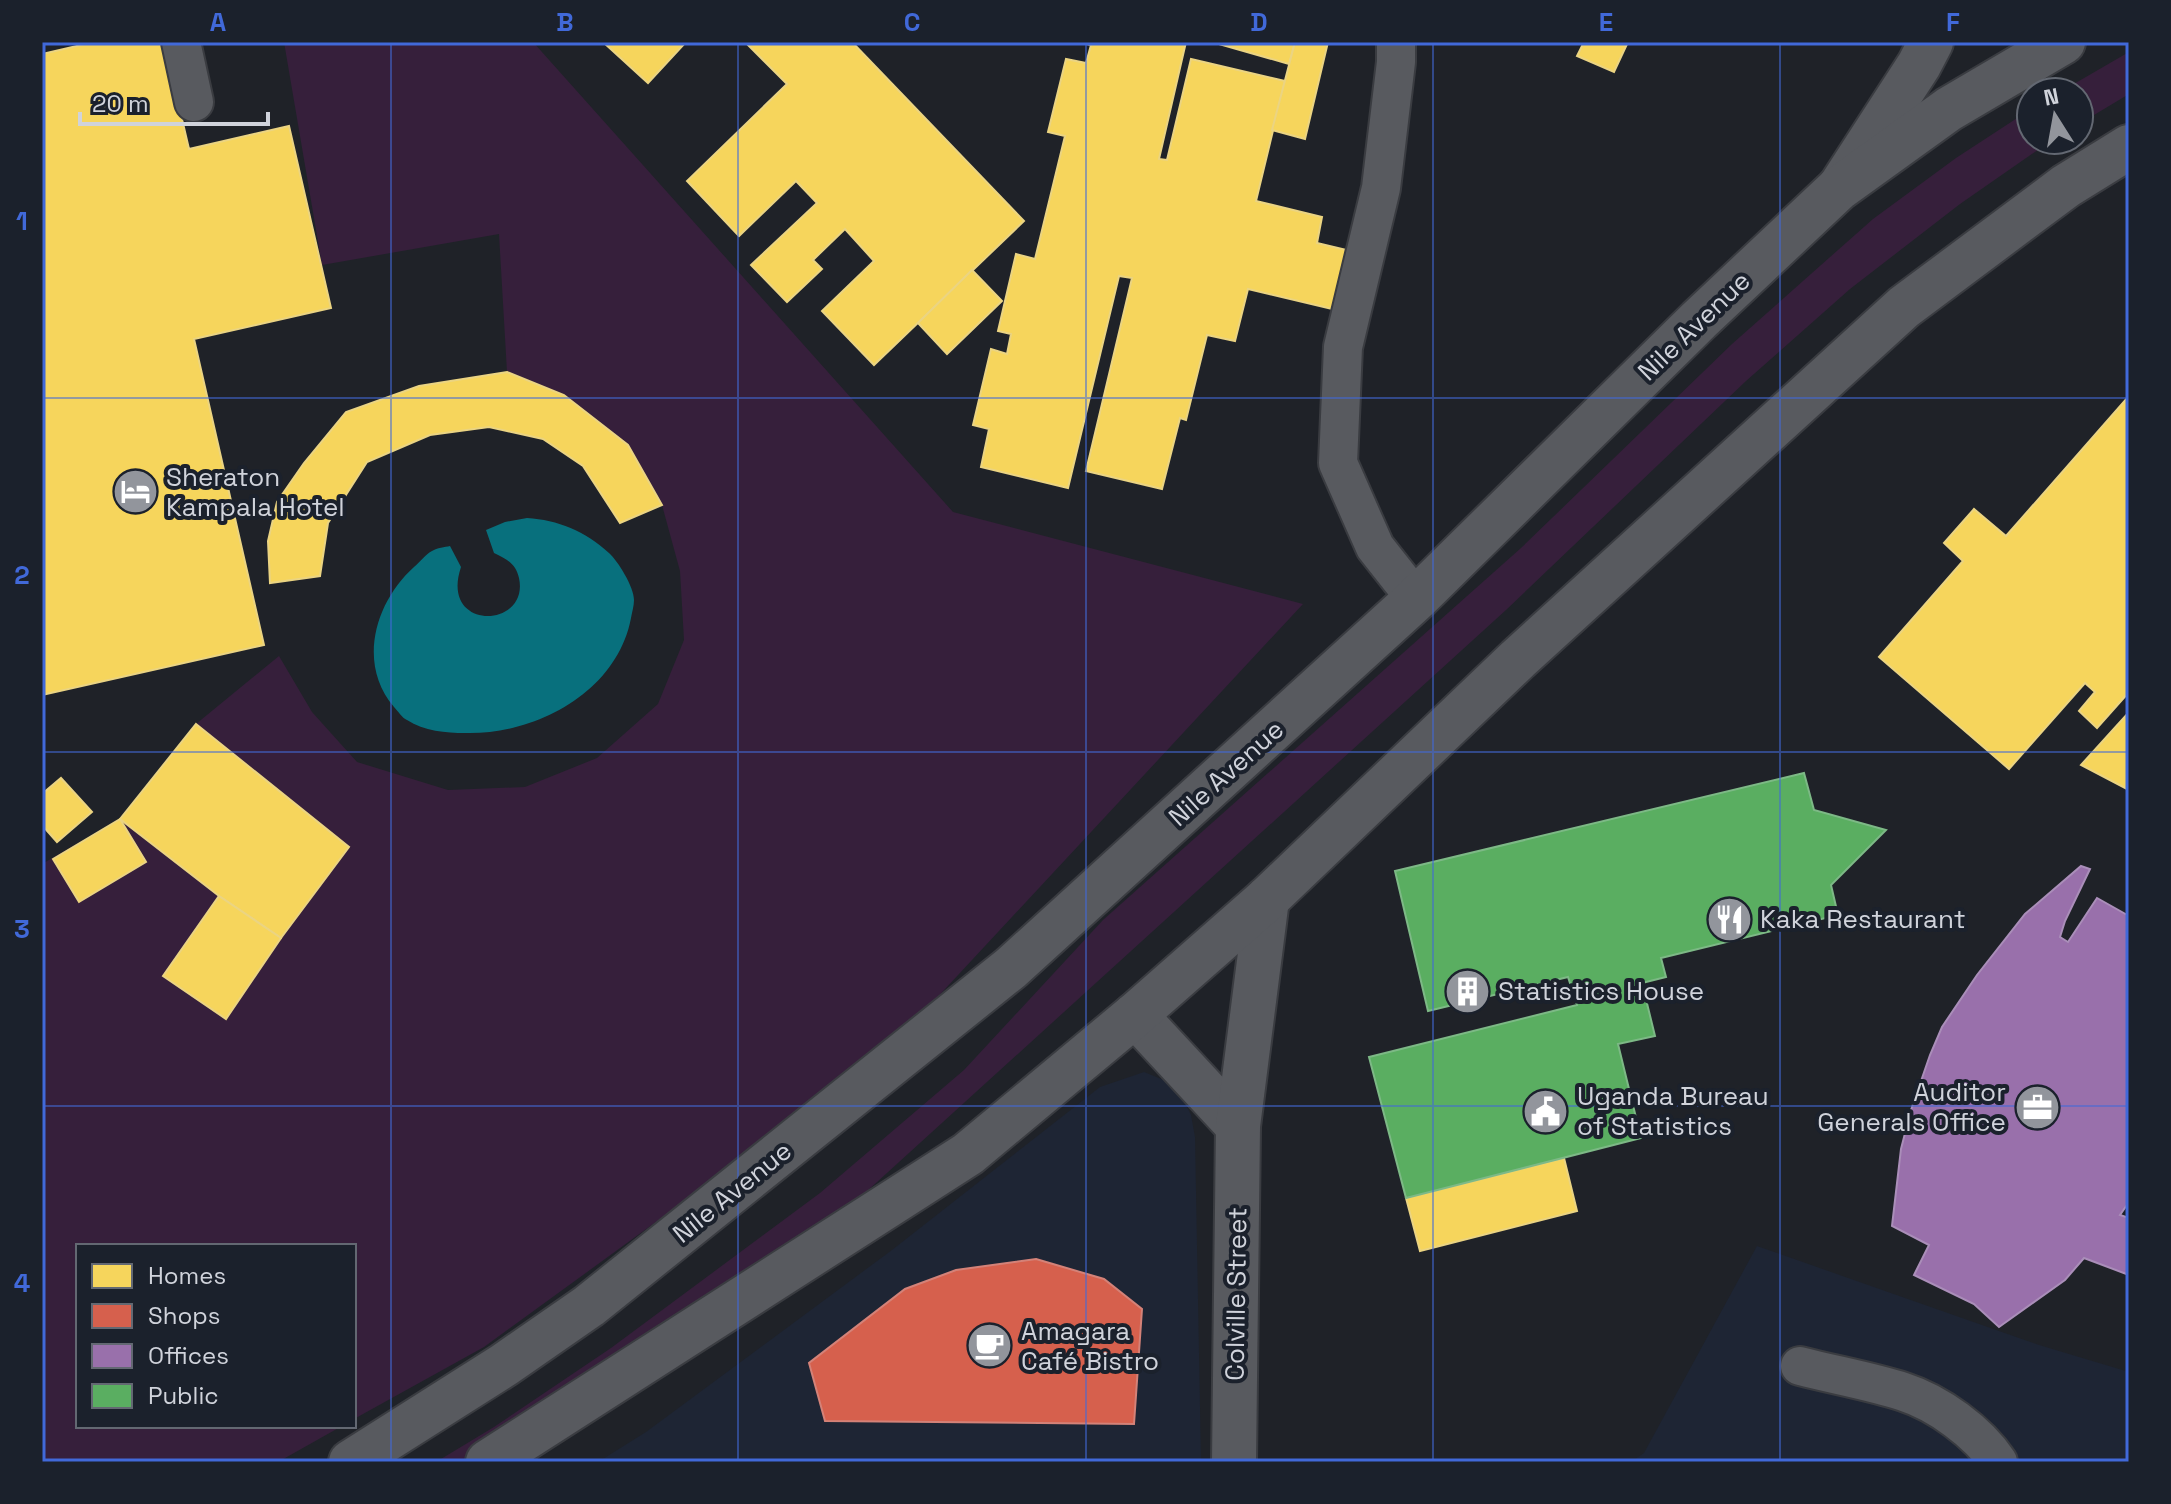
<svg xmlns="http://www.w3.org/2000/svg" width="2171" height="1504" font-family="'Space Grotesk',sans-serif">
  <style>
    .built { fill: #1e2534 }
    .green { fill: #361f3b }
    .water { fill: #08707d }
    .homes { fill: #f6d55c; stroke: #ebd482; stroke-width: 2 }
    .shops { fill: #d6604d; stroke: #d48278; stroke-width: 2 }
    .offices { fill: #9970ab; stroke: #aa8eb9; stroke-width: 2 }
    .public { fill: #5aae61; stroke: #7db986; stroke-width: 2 }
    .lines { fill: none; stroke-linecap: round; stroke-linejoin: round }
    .service-casing { stroke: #3a3c41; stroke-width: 42 }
    .minor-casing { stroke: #3a3c41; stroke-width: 48 }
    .secondary-casing { stroke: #3a3c41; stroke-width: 48 }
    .service { stroke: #585a5f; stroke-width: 38 }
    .minor { stroke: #585a5f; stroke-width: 44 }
    .secondary { stroke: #585a5f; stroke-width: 44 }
    .grid { fill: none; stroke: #4169d9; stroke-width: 2; stroke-opacity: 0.55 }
    .labels { text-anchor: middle; stroke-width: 8; stroke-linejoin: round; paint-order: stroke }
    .street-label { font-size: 26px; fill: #d0d3db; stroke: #1b212c }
    .poi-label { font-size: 26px; fill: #d0d3db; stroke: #1b212c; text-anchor: start }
    .neatline { fill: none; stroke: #4169d9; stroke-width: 3 }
    .grid-label { font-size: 26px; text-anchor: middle; font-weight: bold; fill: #4169d9 }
  </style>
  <rect width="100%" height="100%" fill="#1f2228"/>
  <g class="built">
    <path d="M1144,1072L1176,1085L1191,1115L1195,1137L1201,1462H598L646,1432L892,1250L1100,1087Z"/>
    <path d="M1757,1246L2039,1345L2129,1372V1462H1631L1644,1453Z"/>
  </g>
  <g class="green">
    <path d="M284,42H533L953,512L1303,604L880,1059L484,1347L354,1419V1246H78V1426H342L278,1462H42V864L120,819L219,896L163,976L226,1019L281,938L349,847L196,724L279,656L312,712L357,762L448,790L525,787L597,758L658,704L684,640L680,571L662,505L628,445L507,372L499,234L322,265Z"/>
    <path d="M2129,52V94L2079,124V92H2060Z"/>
    <path d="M2031,109V140H2052L1960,204L1850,289L1746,381L1506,610L865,1193L570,1415L493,1462H436L494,1427L611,1348L820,1193L964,1070L1103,920L1521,548L1732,344L1803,281L1873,219L1956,158Z"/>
  </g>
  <path class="water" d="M527,518C558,520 585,531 609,553C618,561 634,587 634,600C634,606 632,612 631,618C617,692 536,735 465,733C446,733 424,731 407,720C402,718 398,711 394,707C357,664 375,602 414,567C420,562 426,554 432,551C437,548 445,547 450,546L461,567C439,632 530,629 519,578C516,564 507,559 494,553L486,530L505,522Z"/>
  <g class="homes">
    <path d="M94,42H164L189,149L289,126L331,308L194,339L264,645L42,695V54Z"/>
    <path d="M603,42H686L648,83Z"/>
    <path d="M745,42H852L1024,221L874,365L822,311L874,261L845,229L813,260L822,269L787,302L751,265L817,203L796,181L739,236L687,181L787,84Z"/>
    <path d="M1077,42H1186L1159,159L1167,160L1191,59L1285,81L1256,201L1322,217L1317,243L1359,253L1345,312L1248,289L1235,341L1207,335L1186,420L1180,418L1162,489L1086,471L1132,278L1119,276L1068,488L981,467L989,429L973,425L991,349L1007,354L1011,334L998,331L1016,254L1035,259L1065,136L1048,132L1066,59L1086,63L1091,45Z"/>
    <path d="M1212,42H1295L1289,64Z"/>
    <path d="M1295,42H1328L1305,139L1272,130Z"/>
    <path d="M1584,42H1628L1614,72L1577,56Z"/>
    <path d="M972,270L1002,301L947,354L918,323Z"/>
    <path d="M507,372L564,395L628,445L662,505L620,523L583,466L543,439L489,427L430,435L367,462L328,523L320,576L270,583L268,541L277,502L304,463L346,412L419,386Z"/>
    <path d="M2129,396V692L2097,728L2079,711L2095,692L2085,683L2009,769L1879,657L1963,561L1944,543L1974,509L2006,536Z"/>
    <path d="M2129,712V790L2081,765Z"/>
    <path d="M196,724L349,847L281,938L219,896L120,819Z"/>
    <path d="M61,778L92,812L57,842L42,825V794Z"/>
    <path d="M120,819L146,862L79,902L53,859Z"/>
    <path d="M219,896L281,938L226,1019L163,976Z"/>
    <path d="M1564,1158L1577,1211L1420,1251L1406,1198Z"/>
  </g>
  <path class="shops" d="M1036,1259L1104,1279L1142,1309L1134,1424L825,1421L809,1363L905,1289L956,1270Z"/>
  <path class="offices" d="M2081,866L2090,869L2065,921L2060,937L2068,942L2097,898L2129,916V1202L2120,1215L2129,1218V1275L2084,1258L2065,1280L1999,1327L1974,1304L1914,1275L1929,1245L1892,1226L1901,1149L1911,1110L1930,1055L1942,1027L1977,975L2025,914Z"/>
  <path class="public" d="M1804,773L1814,810L1886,830L1831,885L1838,915L1661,958L1666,977L1642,983L1655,1036L1618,1044L1641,1138L1406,1198L1369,1057L1577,1005L1568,977L1428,1011L1395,871Z"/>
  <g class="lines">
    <defs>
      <g id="service">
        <path d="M181,42L194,102"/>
        <path d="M1396,42V62L1381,188L1343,347L1338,463L1375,547L1416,599"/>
        <path d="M1800,1366C1834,1375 1870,1381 1904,1392C1938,1403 1978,1432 1998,1462"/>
      </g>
      <g id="minor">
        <path d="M1840,187L1919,65L1931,42"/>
        <path d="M1135,1015L1238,1126"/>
        <path d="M1234,1462L1238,1126L1267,899"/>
      </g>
      <g id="secondary">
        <path d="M351,1462L504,1365L589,1306L1011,968L1416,599L1699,320L1838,189L1949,109L2063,42"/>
        <path d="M488,1462L968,1154L1135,1015L1267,899L1518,659L1904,307L2066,186L2129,147"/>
      </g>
    </defs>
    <use href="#service" class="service-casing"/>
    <use href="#minor" class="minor-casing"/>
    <use href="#secondary" class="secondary-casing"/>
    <use href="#service" class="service"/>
    <use href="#minor" class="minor"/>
    <use href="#secondary" class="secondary"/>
  </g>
  <path class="grid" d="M391,42V1462M738,42V1462M1086,42V1462M1433,42V1462M1780,42V1462M42,398H2129M42,752H2129M42,1106H2129"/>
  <defs>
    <symbol id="hotel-disc" viewBox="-11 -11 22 22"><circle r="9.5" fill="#92959c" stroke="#1b212c"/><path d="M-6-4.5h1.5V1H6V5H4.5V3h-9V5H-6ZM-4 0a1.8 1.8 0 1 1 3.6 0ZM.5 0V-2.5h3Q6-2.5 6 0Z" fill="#fff"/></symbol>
    <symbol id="restaurant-disc" viewBox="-11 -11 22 22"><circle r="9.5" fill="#92959c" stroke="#1b212c"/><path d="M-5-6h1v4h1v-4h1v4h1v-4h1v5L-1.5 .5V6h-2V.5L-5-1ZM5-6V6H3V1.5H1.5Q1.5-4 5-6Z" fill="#fff"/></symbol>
    <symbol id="building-disc" viewBox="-11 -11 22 22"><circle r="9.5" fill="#92959c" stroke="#1b212c"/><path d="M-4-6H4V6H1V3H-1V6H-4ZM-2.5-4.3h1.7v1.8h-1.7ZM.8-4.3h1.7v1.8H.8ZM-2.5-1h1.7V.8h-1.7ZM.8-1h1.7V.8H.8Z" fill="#fff"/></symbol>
    <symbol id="office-disc" viewBox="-11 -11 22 22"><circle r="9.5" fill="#92959c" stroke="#1b212c"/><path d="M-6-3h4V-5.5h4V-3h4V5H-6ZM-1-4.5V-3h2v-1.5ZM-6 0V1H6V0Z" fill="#fff"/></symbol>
    <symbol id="civic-disc" viewBox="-11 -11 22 22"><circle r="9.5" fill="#92959c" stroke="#1b212c"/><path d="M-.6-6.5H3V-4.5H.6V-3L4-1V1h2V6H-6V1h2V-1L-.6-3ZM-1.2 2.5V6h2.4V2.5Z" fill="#fff"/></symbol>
    <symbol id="cafe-disc" viewBox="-11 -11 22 22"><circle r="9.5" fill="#92959c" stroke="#1b212c"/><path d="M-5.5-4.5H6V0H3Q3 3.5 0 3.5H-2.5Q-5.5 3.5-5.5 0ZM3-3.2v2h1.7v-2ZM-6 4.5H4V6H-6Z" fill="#fff"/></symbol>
  </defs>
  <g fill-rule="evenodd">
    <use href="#hotel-disc" x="110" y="466" width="51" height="51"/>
    <use href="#restaurant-disc" x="1704" y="894" width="51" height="51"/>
    <use href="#building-disc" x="1442" y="966" width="51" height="51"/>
    <use href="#office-disc" x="2012" y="1082" width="51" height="51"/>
    <use href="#civic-disc" x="1520" y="1086" width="51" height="51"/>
    <use href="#cafe-disc" x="964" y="1320" width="51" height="51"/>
  </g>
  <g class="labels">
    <g class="street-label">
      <text transform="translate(1694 326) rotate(-44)" y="9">Nile Avenue</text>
      <text transform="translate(1226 773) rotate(-42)" y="9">Nile Avenue</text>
      <text transform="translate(732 1192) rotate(-39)" y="9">Nile Avenue</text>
      <text transform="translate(1236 1294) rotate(-89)" y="9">Colville Street</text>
    </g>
    <g class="poi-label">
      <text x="166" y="486">Sheraton<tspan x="166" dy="30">Kampala Hotel</tspan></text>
      <text x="1760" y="928">Kaka Restaurant</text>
      <text x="1498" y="1000">Statistics House</text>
      <text x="2006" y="1101" text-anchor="end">Auditor<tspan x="2006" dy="30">Generals Office</tspan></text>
      <text x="1577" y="1105">Uganda Bureau<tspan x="1577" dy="30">of Statistics</tspan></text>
      <text x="1021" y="1340">Amagara<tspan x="1021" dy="30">Café Bistro</tspan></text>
    </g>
  </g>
  <rect width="2171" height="1504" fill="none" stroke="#1b212c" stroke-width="88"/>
  <rect x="76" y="1244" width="280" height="184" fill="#1b212c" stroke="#636872" stroke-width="2"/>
  <rect x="92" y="1264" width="40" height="24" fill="#f6d55c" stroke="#636872" stroke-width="2"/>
  <text x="148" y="1284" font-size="24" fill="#d0d3db">Homes</text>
  <rect x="92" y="1304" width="40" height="24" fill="#d6604d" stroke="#636872" stroke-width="2"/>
  <text x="148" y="1324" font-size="24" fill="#d0d3db">Shops</text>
  <rect x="92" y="1344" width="40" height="24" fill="#9970ab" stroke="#636872" stroke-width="2"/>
  <text x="148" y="1364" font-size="24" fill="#d0d3db">Offices</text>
  <rect x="92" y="1384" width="40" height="24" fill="#5aae61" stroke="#636872" stroke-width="2"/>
  <text x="148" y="1404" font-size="24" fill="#d0d3db">Public</text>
  <g transform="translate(2055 116) rotate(349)"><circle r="38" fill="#1b212c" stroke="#636872" stroke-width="2"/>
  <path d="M0-6L14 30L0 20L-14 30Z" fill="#92959c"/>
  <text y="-12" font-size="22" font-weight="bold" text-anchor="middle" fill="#d0d3db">N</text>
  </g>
  <path d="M80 112v12h188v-12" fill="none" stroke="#d0d3db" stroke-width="4"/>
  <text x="92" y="112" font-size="24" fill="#d0d3db" stroke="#1b212c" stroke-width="6" paint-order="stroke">20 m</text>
  <rect x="44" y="44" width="2083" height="1416" class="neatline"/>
  <g class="grid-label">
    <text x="218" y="31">A</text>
    <text x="565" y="31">B</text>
    <text x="912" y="31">C</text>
    <text x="1259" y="31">D</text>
    <text x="1606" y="31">E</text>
    <text x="1953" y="31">F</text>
    <text x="22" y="230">1</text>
    <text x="22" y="584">2</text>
    <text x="22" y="938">3</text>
    <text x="22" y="1292">4</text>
  </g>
</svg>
